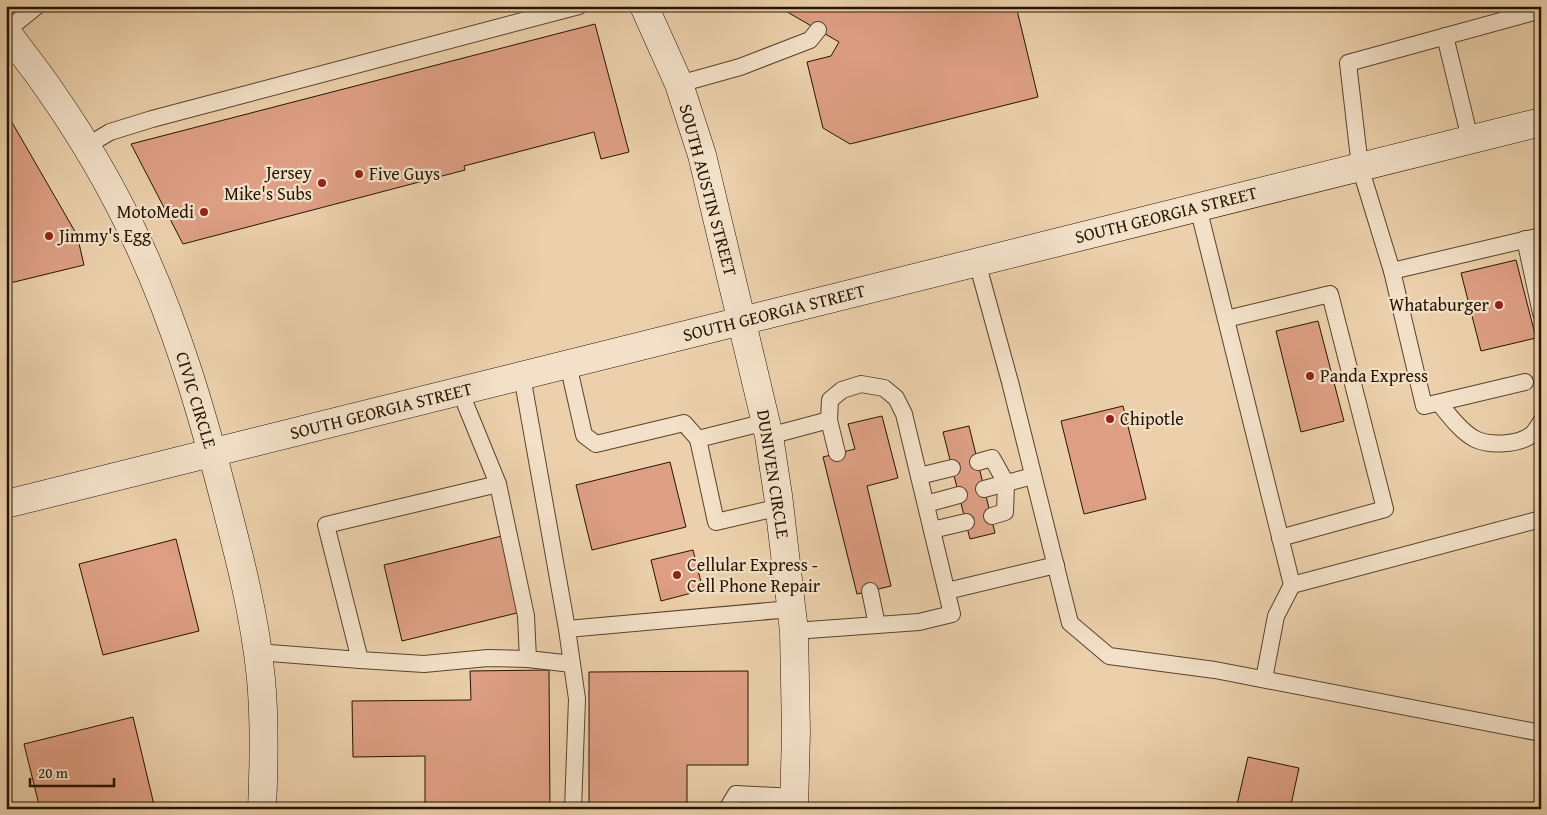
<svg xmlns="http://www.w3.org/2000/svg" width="1547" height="815" font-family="'Gentium Book Plus',serif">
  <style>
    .building { fill: #de9f84; stroke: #271400 }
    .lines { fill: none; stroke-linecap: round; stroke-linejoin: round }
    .lane-casing { stroke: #58432b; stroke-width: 18 }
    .secondary-casing { stroke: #271400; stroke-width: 29 }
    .lane { stroke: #f2e0c8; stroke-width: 16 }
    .secondary { stroke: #f2e0c8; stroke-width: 28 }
    .poi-dot { fill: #8f2418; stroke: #f2e0c8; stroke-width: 2 }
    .labels { text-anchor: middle; stroke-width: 4.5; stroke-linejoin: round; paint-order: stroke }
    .poi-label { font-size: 18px; fill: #271400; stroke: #f2e0c8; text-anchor: start }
    .street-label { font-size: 18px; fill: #271400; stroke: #f2e0c8 }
  </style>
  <rect width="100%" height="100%" fill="#ebd0ab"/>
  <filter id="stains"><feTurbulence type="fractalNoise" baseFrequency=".004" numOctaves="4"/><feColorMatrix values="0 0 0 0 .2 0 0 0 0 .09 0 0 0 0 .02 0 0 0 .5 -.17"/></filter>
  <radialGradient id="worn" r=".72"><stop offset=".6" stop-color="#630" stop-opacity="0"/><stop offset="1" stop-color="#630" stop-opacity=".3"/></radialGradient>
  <g class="building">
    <path d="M777,6H1016L1038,97L850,144L823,128L807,62L831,56L839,42Z"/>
    <path d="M595,24L629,152L601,159L594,132L464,166L465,170L183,244L131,144Z"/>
    <path d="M6,112L77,235L84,265L6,284Z"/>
    <path d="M1516,260L1536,338L1481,351L1461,273Z"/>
    <path d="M1318,321L1344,421L1301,432L1276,331Z"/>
    <path d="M1123,406L1146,499L1084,514L1061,421Z"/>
    <path d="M882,416L898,478L867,486L891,586L857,594L823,457L855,449L848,424Z"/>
    <path d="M969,426L995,533L970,539L943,432Z"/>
    <path d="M670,462L686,527L592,550L576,485Z"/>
    <path d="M502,536L521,612L402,641L384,565Z"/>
    <path d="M176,539L199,631L103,655L79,564Z"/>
    <path d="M693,550L703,590L661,601L651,560Z"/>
    <path d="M549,670L550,809H425V756L353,757L352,701L471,700L470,671Z"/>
    <path d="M748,671V765H687V809H589V672Z"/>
    <path d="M133,717L155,809H40L24,744Z"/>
    <path d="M1248,757L1299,768L1290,809H1236Z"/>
    <path d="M6,777L14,809H6Z"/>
  </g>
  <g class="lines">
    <defs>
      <g id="lane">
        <path d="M1541,10L1348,63L1360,167L1392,271L1541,236"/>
        <path d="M6,31L37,6"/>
        <path d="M1445,36L1470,139"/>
        <path d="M679,84L740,67L810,40L818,30"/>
        <path d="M85,147L110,132L152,119L579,6"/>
        <path d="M1198,207L1292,585"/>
        <path d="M1525,239L1541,313"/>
        <path d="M977,262L1010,382L1070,623L1109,656L1215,670L1541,733"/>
        <path d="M1392,271L1424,406L1525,382"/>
        <path d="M1226,319L1330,294L1385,509L1280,538"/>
        <path d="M568,364L584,435L596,444L684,423L698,439"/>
        <path d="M522,376L567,629L577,699L573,809"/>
        <path d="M1439,403C1448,414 1461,432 1475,439C1489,446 1519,445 1531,435C1535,432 1538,426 1541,422"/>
        <path d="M766,422L698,439L716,522L780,507"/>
        <path d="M769,436L829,420"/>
        <path d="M978,462L992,458L1006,483L1005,512L992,516"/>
        <path d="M919,476L952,468"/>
        <path d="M498,484L526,616L528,659"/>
        <path d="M984,489L1033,476"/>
        <path d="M926,504L959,495"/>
        <path d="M932,530L966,522"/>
        <path d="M870,591L877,625"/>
        <path d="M947,591L1056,565"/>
        <path d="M567,629L791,609"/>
        <path d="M794,631L919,622L952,614L904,414L896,398L884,388L861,384L842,390L830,400L829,420L837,453"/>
        <path d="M257,652L360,660L326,525L498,484L460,391"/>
        <path d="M360,660L424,664L488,658L528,659L572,664"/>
        <path d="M1264,679L1276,616L1292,585L1541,519"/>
        <path d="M727,809L736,794L795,797"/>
      </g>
      <g id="secondary">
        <path d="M644,6L679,84L702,155L769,436L778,495L794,631L796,732L794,809"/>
        <path d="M6,31C21,52 37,71 51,92C84,139 115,193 139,245C176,325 201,409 223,494C239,555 255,616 261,679C265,722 264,765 262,809"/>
        <path d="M6,504L1541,122"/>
      </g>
    </defs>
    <use href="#lane" class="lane-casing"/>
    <use href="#secondary" class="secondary-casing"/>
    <use href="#lane" class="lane"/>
    <use href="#secondary" class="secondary"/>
  </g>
  <g class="poi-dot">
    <circle cx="359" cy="174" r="5"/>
    <circle cx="322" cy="183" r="5"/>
    <circle cx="204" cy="212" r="5"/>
    <circle cx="49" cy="236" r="5"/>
    <circle cx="1499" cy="305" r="5"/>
    <circle cx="1310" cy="376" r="5"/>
    <circle cx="1110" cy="419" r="5"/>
    <circle cx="677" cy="575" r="5"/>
  </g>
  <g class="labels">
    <g class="poi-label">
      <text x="312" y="179" text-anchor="end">Jersey<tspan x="312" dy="21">Mike's Subs</tspan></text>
      <text x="369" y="180">Five Guys</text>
      <text x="194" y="218" text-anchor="end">MotoMedi</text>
      <text x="59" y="242">Jimmy's Egg</text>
      <text x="1489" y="311" text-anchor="end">Whataburger</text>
      <text x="1320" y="382">Panda Express</text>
      <text x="1120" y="425">Chipotle</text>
      <text x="687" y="571">Cellular Express -<tspan x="687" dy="21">Cell Phone Repair</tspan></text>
    </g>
    <g class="street-label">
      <text transform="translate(708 190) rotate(75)" y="6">SOUTH AUSTIN STREET</text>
      <text transform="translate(1166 215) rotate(-14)" y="6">SOUTH GEORGIA STREET</text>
      <text transform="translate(774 313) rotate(-14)" y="6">SOUTH GEORGIA STREET</text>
      <text transform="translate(196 400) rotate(73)" y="6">CIVIC CIRCLE</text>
      <text transform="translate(381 411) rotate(-14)" y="6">SOUTH GEORGIA STREET</text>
      <text transform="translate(773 474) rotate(81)" y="6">DUNIVEN CIRCLE</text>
    </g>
  </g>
  <rect width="1547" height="815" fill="none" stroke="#ebd0ab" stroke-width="25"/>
  <rect x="8" y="8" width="1532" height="800" fill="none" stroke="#271400" stroke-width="2.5"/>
  <rect x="12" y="12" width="1522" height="790" fill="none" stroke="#271400"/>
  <path d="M30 778v8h84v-8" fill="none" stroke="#271400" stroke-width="2.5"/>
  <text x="38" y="778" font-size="15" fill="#271400" stroke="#f2e0c8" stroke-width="4" paint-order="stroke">20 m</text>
  <rect width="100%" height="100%" filter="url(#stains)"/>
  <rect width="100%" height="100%" fill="url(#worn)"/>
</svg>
